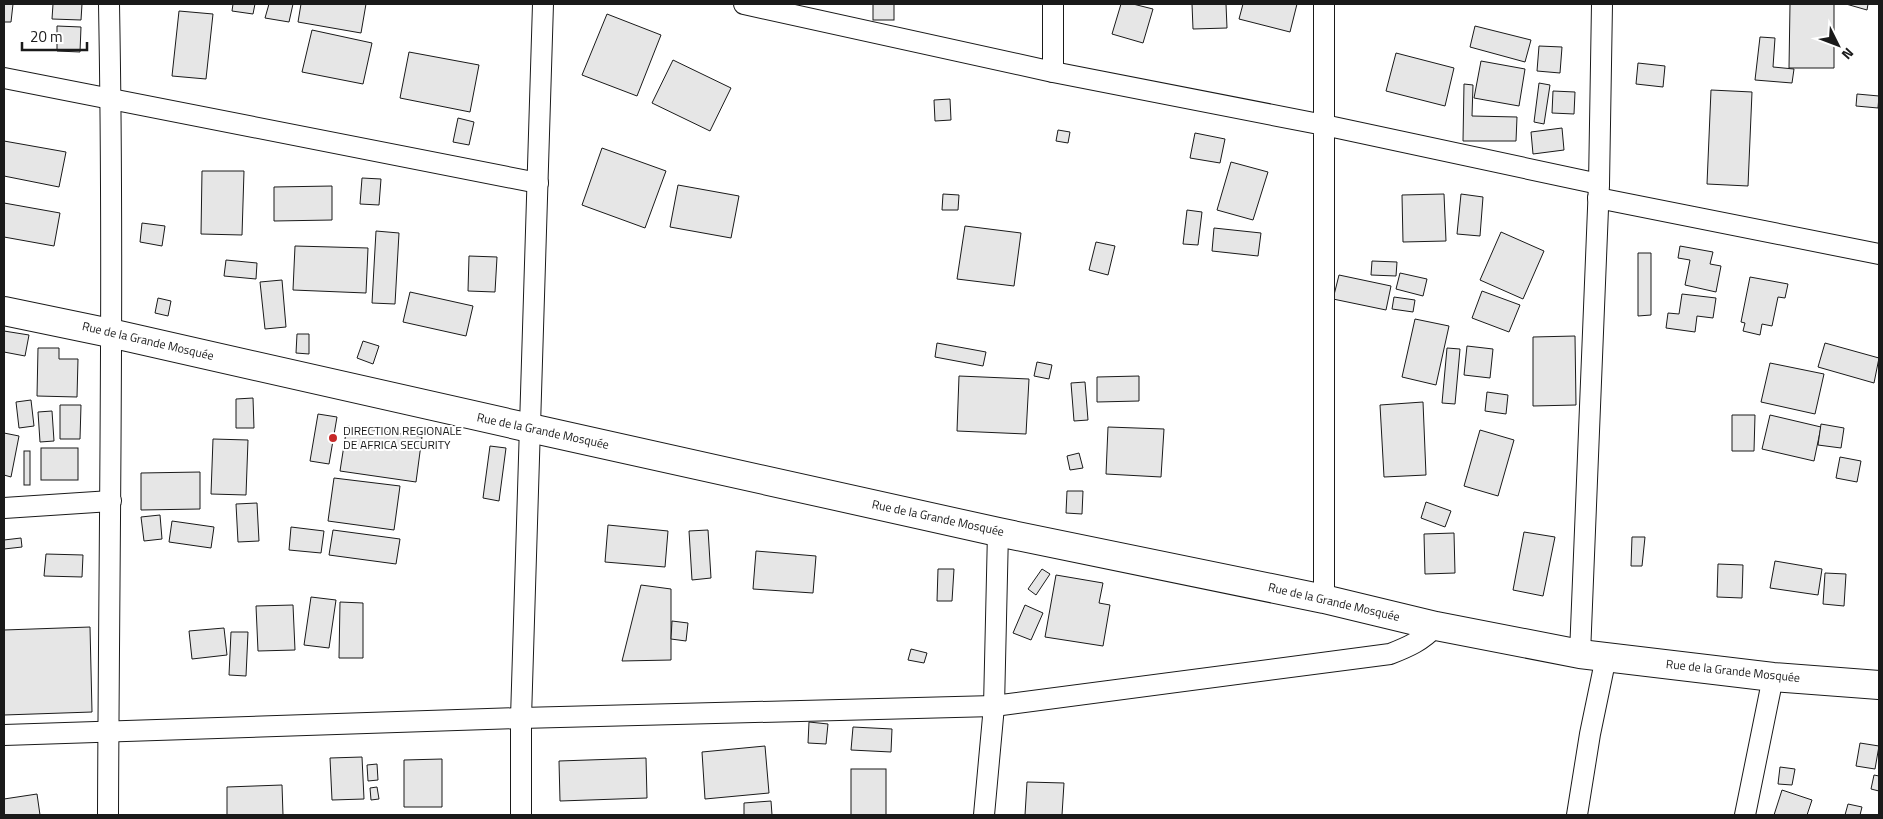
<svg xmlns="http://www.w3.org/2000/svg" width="1883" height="819" font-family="'Titillium Web',sans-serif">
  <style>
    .building { fill: #e6e6e6; stroke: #1a1a1a }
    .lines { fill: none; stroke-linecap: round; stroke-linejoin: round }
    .street-casing { stroke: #1a1a1a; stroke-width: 22 }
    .secondary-casing { stroke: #1a1a1a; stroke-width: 30 }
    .street { stroke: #fff; stroke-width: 20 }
    .secondary { stroke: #fff; stroke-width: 28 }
    .poi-dot { fill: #c62828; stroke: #fff; stroke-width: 2 }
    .labels { text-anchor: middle; stroke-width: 4; stroke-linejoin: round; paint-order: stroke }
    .street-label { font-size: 12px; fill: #1a1a1a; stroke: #fff }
    .poi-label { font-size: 12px; fill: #1a1a1a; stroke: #fff; text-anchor: start }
  </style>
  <rect width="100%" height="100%" fill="#fff"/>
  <g class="building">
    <path d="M4,4H13L11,22H4Z"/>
    <path d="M53,4H82L81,20L52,19Z"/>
    <path d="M233,4H255L253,14L232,11Z"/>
    <path d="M269,4H293L289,22L265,18Z"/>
    <path d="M301,4H366L361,33L298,22Z"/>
    <rect x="873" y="4" width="21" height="16"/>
    <path d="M1121,4H1133L1153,9L1143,43L1112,34Z"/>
    <path d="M1192,4H1226L1227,28L1193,29Z"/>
    <path d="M1243,4H1297L1290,32L1239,19Z"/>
    <path d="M1790,4H1834V68H1789Z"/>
    <path d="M1846,4H1868L1867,10Z"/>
    <path d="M179,11L213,14L206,79L172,76Z"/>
    <path d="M607,14L661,35L637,96L582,75Z"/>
    <path d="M57,26L81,27L80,52L57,51Z"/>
    <path d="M1475,26L1531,40L1525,62L1470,47Z"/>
    <path d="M312,30L372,43L363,84L302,72Z"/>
    <path d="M1760,37L1775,38L1773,67L1794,69L1792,83L1755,80Z"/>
    <path d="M1539,46L1562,47L1560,73L1537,71Z"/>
    <path d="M409,52L479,65L470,112L400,98Z"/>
    <path d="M1396,53L1454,68L1445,106L1386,91Z"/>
    <path d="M673,60L731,88L710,131L652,103Z"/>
    <path d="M1481,61L1525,69L1519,106L1474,98Z"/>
    <path d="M1638,63L1665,66L1663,87L1636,84Z"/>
    <path d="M1539,83L1550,85L1544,124L1534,122Z"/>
    <path d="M1464,84L1473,85L1472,116L1517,117L1516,141H1463Z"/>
    <path d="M1711,90L1752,92L1748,186L1707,184Z"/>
    <path d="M1553,91L1575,92L1574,114L1552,113Z"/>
    <path d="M1857,94L1879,96L1878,108L1856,106Z"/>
    <path d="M950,99L951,120L935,121L934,100Z"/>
    <path d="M458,118L474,122L469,145L453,142Z"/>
    <path d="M1562,128L1564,150L1533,154L1531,132Z"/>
    <path d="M1058,130L1070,132L1068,143L1056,141Z"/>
    <path d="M1195,133L1225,139L1220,163L1190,158Z"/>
    <path d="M4,141L66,152L59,187L4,176Z"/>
    <path d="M602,148L666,171L645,228L582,205Z"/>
    <path d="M1231,162L1268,172L1253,220L1217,210Z"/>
    <path d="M202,171H244L242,235L201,234Z"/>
    <path d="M362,178L381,179L379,205L360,204Z"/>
    <path d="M678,185L739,196L731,238L670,227Z"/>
    <path d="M332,186V220L274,221V187Z"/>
    <path d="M943,194L959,195L958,210H942Z"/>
    <path d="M1444,194L1446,241L1403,242L1402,195Z"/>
    <path d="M1461,194L1483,197L1480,236L1457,234Z"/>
    <path d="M4,203L60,213L54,246L4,237Z"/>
    <path d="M1187,210L1202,212L1198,245L1183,244Z"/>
    <path d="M142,223L165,226L162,246L140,242Z"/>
    <path d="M965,226L1021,233L1014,286L957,279Z"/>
    <path d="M1214,228L1261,233L1258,256L1212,251Z"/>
    <path d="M376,231L399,233L395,304L372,303Z"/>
    <path d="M1501,232L1544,251L1523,299L1480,280Z"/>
    <path d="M1096,242L1115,246L1108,275L1089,270Z"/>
    <path d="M295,246L368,248L366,293L293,290Z"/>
    <path d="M1680,246L1713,252L1710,264L1721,266L1716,292L1685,285L1690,260L1678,258Z"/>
    <path d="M1638,253H1651V315L1638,316Z"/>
    <path d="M469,256L497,257L495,292L468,291Z"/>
    <path d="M226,260L257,263L256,279L224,276Z"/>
    <path d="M1372,261L1397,262L1396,276L1371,275Z"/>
    <path d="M1400,273L1427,279L1423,296L1396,289Z"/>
    <path d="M1339,275L1391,286L1386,310L1333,299Z"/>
    <path d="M1750,277L1788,284L1785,298L1778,297L1772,326L1762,324L1760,335L1743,331L1745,323L1741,322Z"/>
    <path d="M282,280L286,327L265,329L260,282Z"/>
    <path d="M1482,291L1520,305L1509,332L1472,318Z"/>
    <path d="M410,292L473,306L466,336L403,322Z"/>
    <path d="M1682,294L1716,298L1713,318L1697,316L1695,332L1666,328L1668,313L1679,314Z"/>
    <path d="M1394,297L1415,300L1413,312L1392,309Z"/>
    <path d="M158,298L171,301L168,316L155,313Z"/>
    <path d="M1415,319L1449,326L1436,385L1402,377Z"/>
    <path d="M4,331L29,335L25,356L4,352Z"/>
    <path d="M297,334H309V354L296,353Z"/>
    <path d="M1575,336L1576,405L1533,406V337Z"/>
    <path d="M363,341L379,346L373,364L357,358Z"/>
    <path d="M937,343L986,352L983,366L935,357Z"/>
    <path d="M1825,343L1879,358L1874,383L1818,367Z"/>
    <path d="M1467,346L1493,349L1490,378L1464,375Z"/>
    <path d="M38,348H59V359H78L77,397L37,396Z"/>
    <path d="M1447,348L1460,349L1455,404L1442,403Z"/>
    <path d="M1037,362L1052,365L1049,379L1034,376Z"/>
    <path d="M1770,363L1824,374L1815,414L1761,402Z"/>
    <path d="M959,376L1029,379L1026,434L957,431Z"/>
    <path d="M1139,376V401L1097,402V377Z"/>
    <path d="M1085,382L1088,420L1074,421L1071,383Z"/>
    <path d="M1487,392L1508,395L1506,414L1485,411Z"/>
    <path d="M253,398L254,428H236V399Z"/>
    <path d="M31,400L34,426L19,428L16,402Z"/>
    <path d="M1423,402L1426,475L1384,477L1380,405Z"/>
    <path d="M60,405H81L80,439H60Z"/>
    <path d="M52,411L54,441L40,442L38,412Z"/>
    <path d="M318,414L337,417L329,464L310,461Z"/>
    <path d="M1732,415H1755L1754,451H1732Z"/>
    <path d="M1770,415L1821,427L1814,461L1762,449Z"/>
    <path d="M1821,424L1844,428L1841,448L1818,445Z"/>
    <path d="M347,426L422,437L416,482L340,471Z"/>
    <path d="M1108,427L1164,429L1161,477L1106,474Z"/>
    <path d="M1480,430L1514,440L1498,496L1464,486Z"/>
    <path d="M4,433L19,436L11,477L4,475Z"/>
    <path d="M213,439L248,440L246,495L211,494Z"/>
    <path d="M490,446L506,448L499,501L483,498Z"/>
    <rect x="41" y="448" width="37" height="32"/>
    <rect x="24" y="451" width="6" height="34"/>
    <path d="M1079,453L1083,468L1070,470L1067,456Z"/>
    <path d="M1840,457L1861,461L1857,482L1836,478Z"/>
    <path d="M200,472V509L141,510V473Z"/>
    <path d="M334,478L400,486L394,530L328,521Z"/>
    <path d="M1067,491H1083L1082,514L1066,513Z"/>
    <path d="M1426,502L1451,511L1445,527L1421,518Z"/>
    <path d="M257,503L259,541L238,542L236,504Z"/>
    <path d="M160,515L162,539L144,541L141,517Z"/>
    <path d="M172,521L214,527L211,548L169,542Z"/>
    <path d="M608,525L668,531L665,567L605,562Z"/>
    <path d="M291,527L324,531L321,553L289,550Z"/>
    <path d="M333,530L400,539L396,564L329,555Z"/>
    <path d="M708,530L711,578L692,580L689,531Z"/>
    <path d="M1524,532L1555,537L1543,596L1513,590Z"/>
    <path d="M1454,533L1455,573L1425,574L1424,534Z"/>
    <path d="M1632,537H1645L1642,566H1631Z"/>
    <path d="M21,538L22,547L4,549V540Z"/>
    <path d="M756,551L816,556L813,593L753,589Z"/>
    <path d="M46,554L83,555L82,577L44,576Z"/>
    <path d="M1775,561L1822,569L1818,595L1770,588Z"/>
    <path d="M1718,564L1743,565L1742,598L1717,597Z"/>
    <path d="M938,569H954L952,601H937Z"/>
    <path d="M1042,569L1050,574L1036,595L1028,589Z"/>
    <path d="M1825,573L1846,574L1844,606L1823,604Z"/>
    <path d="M1056,575L1103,583L1099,603L1110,605L1103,646L1045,637Z"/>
    <path d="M641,585L671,589V660L622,661Z"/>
    <path d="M311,597L336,600L329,648L304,645Z"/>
    <path d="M340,602L363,603V658H339Z"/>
    <path d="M293,605L295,650L258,651L256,606Z"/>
    <path d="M1025,605L1043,613L1031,640L1013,633Z"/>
    <path d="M672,621L688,623L686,641L671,639Z"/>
    <path d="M90,627L92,712L4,715V630Z"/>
    <path d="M224,628L227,655L192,659L189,631Z"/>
    <path d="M231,632H248L246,676L229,675Z"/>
    <path d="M911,649L927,653L924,663L908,660Z"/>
    <path d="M809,722L828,724L826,744L808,743Z"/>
    <path d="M853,727L892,729L891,752L851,750Z"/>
    <path d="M1860,743L1879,746L1875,769L1856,766Z"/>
    <path d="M765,746L769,793L705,799L702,752Z"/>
    <path d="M362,757L364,799L332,800L330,758Z"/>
    <path d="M646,758L647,798L560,801L559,761Z"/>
    <path d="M442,759V807H404V760Z"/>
    <path d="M377,764L378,780L368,781L367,765Z"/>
    <path d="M1780,767L1795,769L1792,785L1778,784Z"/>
    <rect x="851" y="769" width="35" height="46"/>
    <path d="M1874,775L1879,776V791L1871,789Z"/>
    <path d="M1027,782L1064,783L1062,815H1025Z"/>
    <path d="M282,785L283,815H227V787Z"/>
    <path d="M377,787L379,799L371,800L370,788Z"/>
    <path d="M1782,790L1812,800L1807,815H1774Z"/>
    <path d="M37,794L40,815H4V799Z"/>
    <path d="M771,801L772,815H744V803Z"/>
    <path d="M1848,804L1862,807L1860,815H1845Z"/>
  </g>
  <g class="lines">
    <defs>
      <g id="street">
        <path d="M744,4L1053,72L1324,125V599"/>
        <path d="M1053,4V72"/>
        <path d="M1324,4V125L1599,184"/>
        <path d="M4,78L538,183"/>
        <path d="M1598,198L1879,254"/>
        <path d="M4,508L111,501"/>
        <path d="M1580,654L1599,184L1602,4"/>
        <path d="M4,735L521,718L994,706L1390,654C1408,647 1422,641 1436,626"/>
        <path d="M108,815C109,545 114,274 109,4"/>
        <path d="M521,815V718L543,4"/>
        <path d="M984,815L994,706L998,532"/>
        <path d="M1577,815L1590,734L1606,657"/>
        <path d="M1745,815L1773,677"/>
      </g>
      <path id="secondary" d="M4,311L110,333L530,428L998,532L1324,599L1436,626L1580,654L1773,677L1879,685"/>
    </defs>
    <use href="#street" class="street-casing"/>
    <use href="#secondary" class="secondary-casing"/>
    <use href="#street" class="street"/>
    <use href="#secondary" class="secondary"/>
  </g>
  <circle class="poi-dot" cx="333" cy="438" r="5"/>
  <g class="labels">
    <g class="street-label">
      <text transform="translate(148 341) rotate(13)" y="4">Rue de la Grande Mosquée</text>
      <text transform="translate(543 431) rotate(12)" y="4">Rue de la Grande Mosquée</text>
      <text transform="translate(938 518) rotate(12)" y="4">Rue de la Grande Mosquée</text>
      <text transform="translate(1334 602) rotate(13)" y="4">Rue de la Grande Mosquée</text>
      <text transform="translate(1733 671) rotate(6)" y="4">Rue de la Grande Mosquée</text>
    </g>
    <g class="poi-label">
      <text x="343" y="435">DIRECTION REGIONALE<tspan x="343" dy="14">DE AFRICA SECURITY</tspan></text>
    </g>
  </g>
  <rect width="1883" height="819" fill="none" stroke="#1a1a1a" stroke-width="10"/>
  <g transform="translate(1838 45) rotate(132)" stroke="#ffffff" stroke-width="4" paint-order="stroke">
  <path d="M0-4L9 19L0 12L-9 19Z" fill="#1a1a1a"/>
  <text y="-8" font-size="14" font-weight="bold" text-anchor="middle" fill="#1a1a1a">N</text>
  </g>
  <path d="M22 42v8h65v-8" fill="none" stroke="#1a1a1a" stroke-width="2.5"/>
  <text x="30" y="42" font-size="15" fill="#1a1a1a" stroke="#ffffff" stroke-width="4" paint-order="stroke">20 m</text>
</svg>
